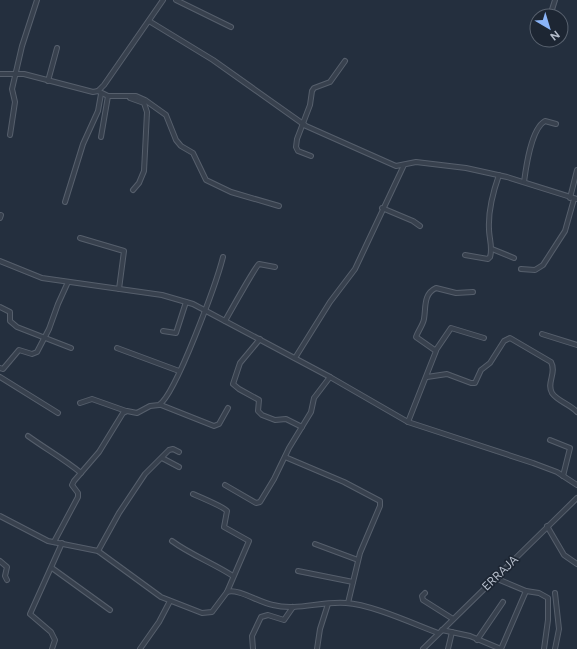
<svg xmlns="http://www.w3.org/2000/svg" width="577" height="649" font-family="Figtree,sans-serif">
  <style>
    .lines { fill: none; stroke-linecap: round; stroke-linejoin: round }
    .street-casing { stroke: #565f6c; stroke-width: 6 }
    .street { stroke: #38414e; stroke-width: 4 }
    .labels { text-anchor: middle; stroke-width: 3.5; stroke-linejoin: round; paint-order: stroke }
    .street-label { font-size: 12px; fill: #b4bcc9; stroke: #1d2633 }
  </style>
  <rect width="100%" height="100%" fill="#242f3e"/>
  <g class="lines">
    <defs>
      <g id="street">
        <path d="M176,0L231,27"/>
        <path d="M550,16L555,0"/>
        <path d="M149,21L213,60L306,126L396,166L416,162L466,168L507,177L577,199"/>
        <path d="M0,74H24L93,92L98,91L104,85L163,0"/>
        <path d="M48,81L57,48"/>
        <path d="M98,91L108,96H136L145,100L166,115L176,140L181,146L193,153L206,180L231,192L279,206"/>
        <path d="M130,98L144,103L147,112L144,171L139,183L133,190"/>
        <path d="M10,135L15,102L12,89L22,46L37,0"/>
        <path d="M101,137L108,96"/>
        <path d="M311,156L298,151L296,147L297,139L310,105L312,91L314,88L330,82L345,61"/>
        <path d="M524,182C526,167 531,129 545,121L556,124"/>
        <path d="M570,198L577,170"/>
        <path d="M65,202L83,144L98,111L101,94"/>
        <path d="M382,208L413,221L420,226"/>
        <path d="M0,218L1,215"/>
        <path d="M80,238L124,251L119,289"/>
        <path d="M492,249L514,258"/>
        <path d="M465,255L488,259L490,257C493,248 489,238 489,229C488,211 493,192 499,175"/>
        <path d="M0,261L42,278L162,295L193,304L330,377L408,422L533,463L557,472L577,485"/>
        <path d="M521,269L535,270L543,265L565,231L574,199"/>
        <path d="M0,307L10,312V321L17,327L71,348"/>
        <path d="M225,321C230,312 256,266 259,264L275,267"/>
        <path d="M163,331L176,333L186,302"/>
        <path d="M542,334L577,345"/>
        <path d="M260,339L240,363L233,384L239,389L259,400L258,411L262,415L275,420L286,419L302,427"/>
        <path d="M117,348L179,371"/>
        <path d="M436,350L451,328L484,338"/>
        <path d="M295,358L330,302L355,269L404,165"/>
        <path d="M0,368L3,369L19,350L32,354L37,352L49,329L58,304L68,282"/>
        <path d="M0,377L58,413"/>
        <path d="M427,377L447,374L471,383H475L481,370L490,363L504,341L510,338L551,362C557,373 546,383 552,393C557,401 570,404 577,412"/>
        <path d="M80,403L92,399L126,411"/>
        <path d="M161,405L214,426L219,424L228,408"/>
        <path d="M408,422L436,351L416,337C418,331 423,325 424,319C426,308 423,294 436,288L456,293L473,292"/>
        <path d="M28,436C46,449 64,459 81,473"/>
        <path d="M550,440L570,448L563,476"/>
        <path d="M285,457L344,482L380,501V506L360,553L348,603"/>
        <path d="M162,458L179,467"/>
        <path d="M225,485L256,503L260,502L274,479L289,448L311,412L314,398L330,377"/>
        <path d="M193,494C200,497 224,507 227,511L224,527L249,541L227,592"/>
        <path d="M0,516L48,541L98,551L161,597L202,613L212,612L227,592C238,588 260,603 273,605C297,611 321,601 346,603C370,604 414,624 438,633"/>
        <path d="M547,526L564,555L577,564"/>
        <path d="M172,541C191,555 213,563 233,576"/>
        <path d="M54,542L78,497V493L72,485L74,481L99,452L123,413L127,411L137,413L150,406L159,405C176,394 217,281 223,257"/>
        <path d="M315,544L358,560"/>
        <path d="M98,551L119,513L145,474L169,450L173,449L179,452"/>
        <path d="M0,561L7,567L5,576L7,580"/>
        <path d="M52,568L110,610"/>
        <path d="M298,571L353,582"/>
        <path d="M495,578L526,591L539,593L548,598V620L544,649"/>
        <path d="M425,593L422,596L423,600L453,619"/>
        <path d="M555,593L559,629L555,649"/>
        <path d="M442,630L470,636L501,649"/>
        <path d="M477,640L503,602"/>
        <path d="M52,649L55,640L51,632L30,614L62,543"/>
        <path d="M140,649L159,622L170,601"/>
        <path d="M253,649L252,636L261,617L268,615L284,620L293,607"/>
        <path d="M317,649L320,629L328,604"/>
        <path d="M423,649L577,498"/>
        <path d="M448,649L452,632"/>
        <path d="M501,649L526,591"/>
      </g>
    </defs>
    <use href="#street" class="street-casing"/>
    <use href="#street" class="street"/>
  </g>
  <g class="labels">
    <g class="street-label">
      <text transform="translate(500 573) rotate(-44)" y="4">ERRAJA</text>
    </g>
  </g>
  <g transform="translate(549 28) rotate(142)"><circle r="19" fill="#1d2633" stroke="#59626f"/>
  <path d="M0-3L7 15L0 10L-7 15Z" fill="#8ab4f8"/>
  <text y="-6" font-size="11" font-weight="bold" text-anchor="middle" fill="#b4bcc9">N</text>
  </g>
</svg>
